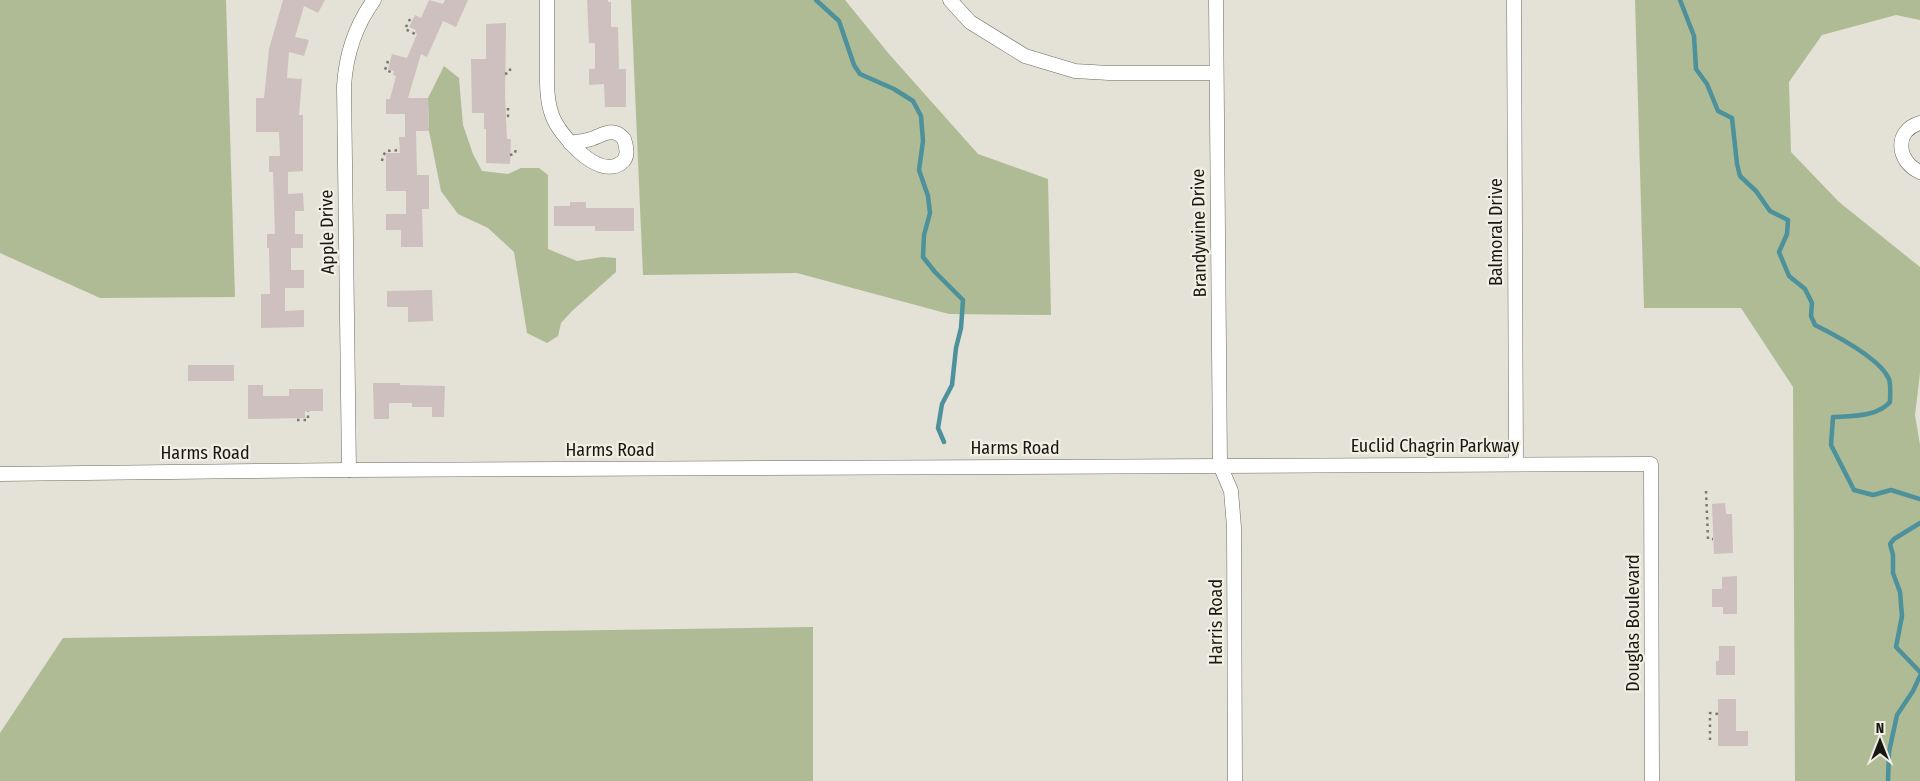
<svg xmlns="http://www.w3.org/2000/svg" width="1920" height="781" font-family="'Fira Sans Condensed',sans-serif">
  <style>
    .green { fill: #afbb94 }
    .lines { fill: none; stroke-linecap: round; stroke-linejoin: round }
    .stream { stroke: #4c919b; stroke-width: 4.5 }
    .building { fill: #cdc0bf }
    .minor-casing { stroke: #6c6a60; stroke-width: 15 }
    .path { stroke: #797870; stroke-width: 2.5; stroke-dasharray: 2.5 4; stroke-linecap: butt }
    .minor { stroke: #fff; stroke-width: 14 }
    .labels { text-anchor: middle; stroke-width: 4.5; stroke-linejoin: round; paint-order: stroke }
    .street-label { font-size: 18px; fill: #181713; stroke: #f1eee3 }
  </style>
  <rect width="100%" height="100%" fill="#e4e1d6"/>
  <g class="green">
    <path d="M0,0H226L235,297L100,298L0,253Z"/>
    <path d="M631,0H845L889,54L978,154L1048,179L1051,315L949,314L797,273L643,275Z"/>
    <path d="M1635,0H1920V20L1896,15L1822,35L1789,82L1791,152L1839,202L1920,267V373L1915,415L1920,445V781H1795L1793,387L1741,308H1644Z"/>
    <path d="M444,66L459,78L463,125L473,154L482,171L508,174L521,168H539L548,175V249L577,261L602,257L616,258V272L572,311L561,323L558,336L547,343L527,333L514,252L488,228L458,214L441,191L429,131L428,98Z"/>
    <path d="M813,627V781H0V733L63,638Z"/>
  </g>
  <g class="lines">
    <g class="stream">
      <path d="M816,0L839,21L854,65L860,74L894,89L913,101L921,116L923,141L919,170L928,196L930,213L924,235L923,257L935,272L963,300L961,328L956,348L952,385L942,404L938,428L944,442"/>
      <path d="M1680,0L1694,36L1696,69L1707,84L1718,111L1732,118L1737,164L1740,176L1756,191L1770,211L1788,220L1787,234L1779,252L1789,276L1805,289L1812,303L1811,316L1815,325C1835,335 1880,358 1889,379C1891,385 1890,396 1890,402C1877,417 1852,416 1833,417L1831,445L1854,490L1873,495L1891,490L1920,499"/>
      <path d="M1920,523L1894,539L1890,544L1893,555V573L1900,592L1902,616L1896,647L1920,672"/>
      <path d="M1888,781L1889,752L1897,715L1913,691L1920,676"/>
    </g>
  </g>
  <g class="building">
    <path d="M283,0H325L318,13L304,6L295,37L309,40L304,56L289,52L287,78L302,79L299,115H303V171L288,172V194L303,193L304,211H295V234H303V248H291V270H304V288H285V311L304,310V327L261,328V294H270L269,248H267V234H275L273,172H269V156H280L279,132H256V98H264L269,49Z"/>
    <path d="M429,0L443,4L445,0H468L456,27L443,21L427,57L421,54L408,98H428L429,131H416L417,175H429V209H422L423,247H401V230H386V214H406V191H386V153H400L399,137H405V114H386V99H390L396,76L393,75L394,71L388,69L392,54L407,58L417,34L415,32L416,30L409,27L415,15L421,18Z"/>
    <path d="M587,0H608V2H611V27H618L619,69H626V107H605L604,84L589,85V69H595V43H589Z"/>
    <path d="M506,23L505,97L507,139H511L510,164L486,163V129H484V113H472L471,59H486V24Z"/>
    <path d="M570,202H586V208H634V231H595V226H554V206H570Z"/>
    <path d="M432,290L433,321L408,322V307H387V291Z"/>
    <rect x="188" y="365" width="46" height="16"/>
    <path d="M373,383H400V385L445,386L444,417H432V407H412V403H389V419H374Z"/>
    <path d="M248,385H263V396H289V389H323V411H305V418L248,419Z"/>
    <path d="M1725,503L1726,514H1732L1733,553L1714,554L1712,504Z"/>
    <path d="M1737,576V614H1723V607H1712V589H1722V577Z"/>
    <path d="M1719,646H1735V675H1716V661H1719Z"/>
    <path d="M1718,699H1736V731H1748V746H1718Z"/>
  </g>
  <g class="lines">
    <defs>
      <g id="minor">
        <path d="M547,0C547,21 547,41 547,62C547,80 546,98 552,115C559,135 598,180 621,163C629,158 627,148 624,139C613,126 603,135 591,139C584,141 577,142 570,143"/>
        <path d="M950,0L970,22L1025,56L1075,71L1109,73H1216"/>
        <path d="M1216,0L1220,465L1231,491L1234,527L1235,781"/>
        <path d="M1514,0L1516,464"/>
        <path d="M1920,123C1893,131 1897,162 1920,172"/>
        <path d="M349,470L344,86C346,54 355,26 374,0"/>
        <path d="M0,474L349,470L1651,464L1652,781"/>
      </g>
    </defs>
    <use href="#minor" class="minor-casing"/>
    <g class="path">
      <path d="M410,19L405,29L417,35"/>
      <path d="M388,61L385,70L394,73"/>
      <path d="M505,74L510,72V65"/>
      <path d="M507,116H508V105"/>
      <path d="M510,155L515,154L516,146"/>
      <path d="M382,161L383,156L386,151L400,150"/>
      <path d="M297,420H308V411"/>
      <path d="M1706,491L1708,539H1713"/>
      <path d="M1710,740V713L1718,714"/>
    </g>
    <use href="#minor" class="minor"/>
  </g>
  <g class="labels">
    <g class="street-label">
      <text transform="translate(327 232) rotate(-91)" y="6">Apple Drive</text>
      <text transform="translate(1496 232) rotate(-90)" y="6">Balmoral Drive</text>
      <text transform="translate(1199 233) rotate(-91)" y="6">Brandywine Drive</text>
      <text x="1435" y="452">Euclid Chagrin Parkway</text>
      <text x="1015" y="454">Harms Road</text>
      <text x="610" y="456">Harms Road</text>
      <text x="205" y="459">Harms Road</text>
      <text transform="translate(1216 622) rotate(-90)" y="6">Harris Road</text>
      <text transform="translate(1633 623) rotate(-90)" y="6">Douglas Boulevard</text>
    </g>
  </g>
  <g transform="translate(1880 741)" stroke="#f1eee3" stroke-width="4" paint-order="stroke">
  <path d="M0-4L9 19L0 12L-9 19Z" fill="#181713"/>
  <text y="-8" font-size="14" font-weight="bold" text-anchor="middle" fill="#181713">N</text>
  </g>
</svg>
